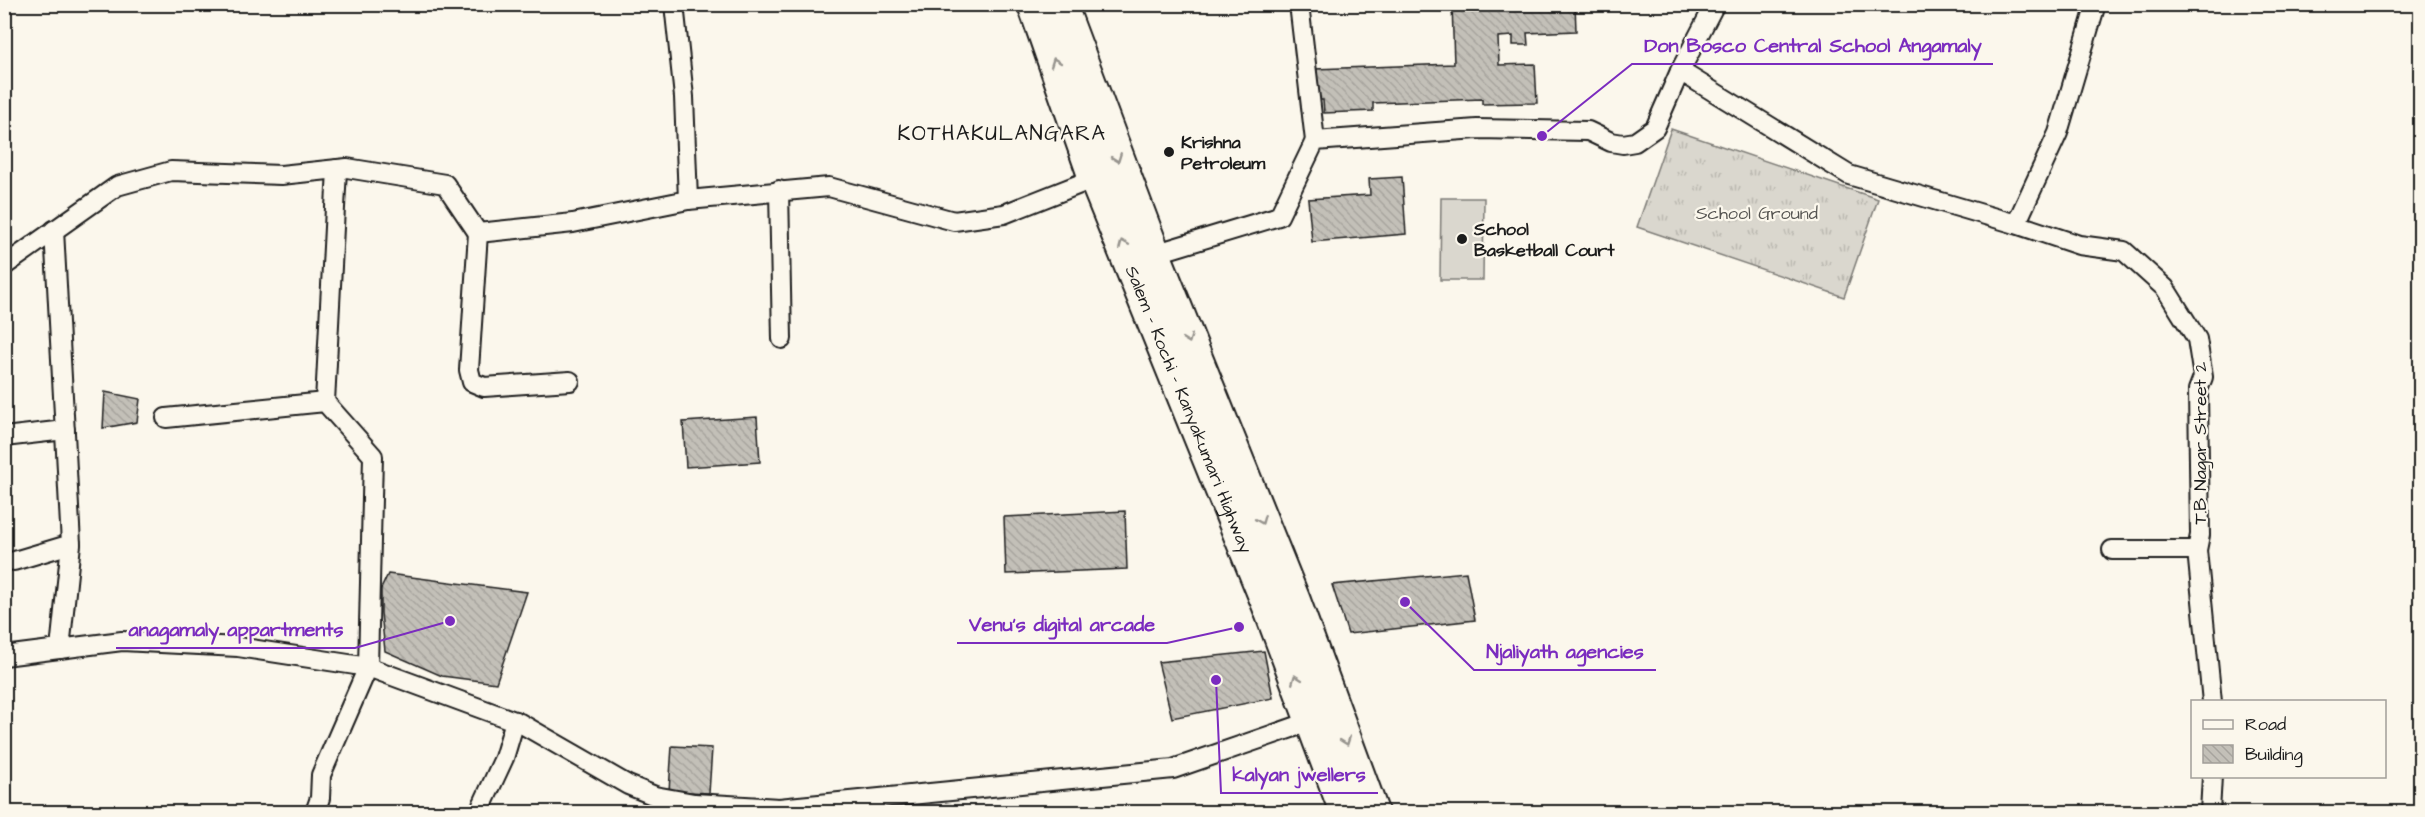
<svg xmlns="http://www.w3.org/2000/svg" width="2425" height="817" font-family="'Architects Daughter',sans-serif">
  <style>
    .grass { fill: url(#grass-tufts); stroke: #7b7a75; stroke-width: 1.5 }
    .pitch { fill: #dad7ce; stroke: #7b7a75; stroke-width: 1.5 }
    .building { fill: url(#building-back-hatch); stroke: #1c1c1c; stroke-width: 1.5 }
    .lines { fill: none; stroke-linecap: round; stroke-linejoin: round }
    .street-casing { stroke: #1c1c1c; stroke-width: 22 }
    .highway-casing { stroke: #1c1c1c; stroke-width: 36 }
    .street { stroke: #fbf7ec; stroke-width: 18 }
    .highway { stroke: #fbf7ec; stroke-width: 32 }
    .oneway { stroke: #97948e }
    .poi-dot { fill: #1c1c1c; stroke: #fbf7ec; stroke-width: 2 }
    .labels { text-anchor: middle; stroke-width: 4.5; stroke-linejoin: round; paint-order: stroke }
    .poi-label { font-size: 18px; font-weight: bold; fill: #1c1c1c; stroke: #fbf7ec; text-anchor: start }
    .park-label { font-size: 18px; fill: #555451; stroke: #fbf7ec }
    .street-label { font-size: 18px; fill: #1c1c1c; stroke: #fbf7ec }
    .quarter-label { font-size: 21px; letter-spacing: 1.5px; fill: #1c1c1c; stroke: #fbf7ec }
    .leader { fill: none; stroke: #7b2cbf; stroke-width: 2 }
    .callout-dot { fill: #7b2cbf; stroke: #fbf7ec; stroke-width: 2 }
    .callout-label { font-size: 20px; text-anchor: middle; font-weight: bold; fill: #7b2cbf; stroke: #fbf7ec; stroke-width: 4.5; stroke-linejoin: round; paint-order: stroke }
  </style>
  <defs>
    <pattern id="grass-tufts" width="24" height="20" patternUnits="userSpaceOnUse" patternTransform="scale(1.5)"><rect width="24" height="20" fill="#dad7ce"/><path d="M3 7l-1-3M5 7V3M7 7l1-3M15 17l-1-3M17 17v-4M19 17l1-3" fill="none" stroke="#bab8b0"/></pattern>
    <pattern id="building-back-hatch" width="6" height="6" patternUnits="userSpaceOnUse" patternTransform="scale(1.5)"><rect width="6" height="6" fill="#c3c0b8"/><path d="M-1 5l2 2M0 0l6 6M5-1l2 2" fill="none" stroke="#a7a49e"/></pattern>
  </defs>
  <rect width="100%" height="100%" fill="#fbf7ec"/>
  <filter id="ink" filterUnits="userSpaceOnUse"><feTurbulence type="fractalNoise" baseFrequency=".0167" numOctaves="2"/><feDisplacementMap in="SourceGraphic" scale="12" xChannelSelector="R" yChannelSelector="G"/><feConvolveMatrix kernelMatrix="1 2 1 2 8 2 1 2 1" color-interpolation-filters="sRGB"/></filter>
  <g filter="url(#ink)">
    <path class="grass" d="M1671,129L1878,199L1844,297L1637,227Z"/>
    <path class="pitch" d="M1441,198H1484L1483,280H1440Z"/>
    <g class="building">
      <path d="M1452,4H1575L1576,31L1527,33L1528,45H1513V36L1498,37L1499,65L1535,64L1537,103L1482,104V99L1373,103V111L1324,113L1323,100H1307L1314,69L1454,64Z"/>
      <path d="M1402,177L1406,234L1312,242L1308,199L1370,195L1369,179Z"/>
      <path d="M105,392L140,399L137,422L103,428Z"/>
      <path d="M757,417L760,462L686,467L683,422Z"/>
      <path d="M1125,511L1127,569L1006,574L1004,517Z"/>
      <path d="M1466,572L1475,620L1348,634L1332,585Z"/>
      <path d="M388,574L527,592L496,683L442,676L385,651L381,613V589Z"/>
      <path d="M1264,651L1273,698L1172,718L1158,662Z"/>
      <path d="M672,746L712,748L709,793L669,791Z"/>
    </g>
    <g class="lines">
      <defs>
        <g id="street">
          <path d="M674,4L684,97L688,200"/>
          <path d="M1299,4L1315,141"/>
          <path d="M1680,71L1849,175L2016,224L2079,245L2124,251L2165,288L2197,339L2203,377L2198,390L2200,535L2197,550L2212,702"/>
          <path d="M779,190L782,339"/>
          <path d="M2016,224L2058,133L2096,4"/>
          <path d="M478,233L469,370L472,382L484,387L570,381"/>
          <path d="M1154,254L1279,216L1315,141L1477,129L1588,131L1611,142L1623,144L1635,142L1655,128L1680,71L1715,4"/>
          <path d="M4,266L117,186L171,171L281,175L347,168L445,184L478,233L573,223L688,200L829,187L954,221L1004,214L1095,178"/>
          <path d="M325,402L337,169"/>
          <path d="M166,418L325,402L373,456L368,667L321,775L320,798L315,812"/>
          <path d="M4,437L65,430"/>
          <path d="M2112,550H2197"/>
          <path d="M14,561L71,544L54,230"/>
          <path d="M60,649L71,544"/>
          <path d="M4,656L122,641L238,647L368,667L520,723L628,785L655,796L694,803L779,808L1173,769L1312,721"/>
          <path d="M479,812L504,758L515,721"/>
          <path d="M2210,812L2212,776"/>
        </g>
        <g id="highway">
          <path id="s1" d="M1034,4L1095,178L1268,604L1346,812"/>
          <path d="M1060,4L1154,254L1294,601L1372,812"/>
        </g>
      </defs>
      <use href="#street" class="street-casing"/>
      <use href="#highway" class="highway-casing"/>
      <use href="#street" class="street"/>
      <use href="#highway" class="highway"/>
    </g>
    <defs><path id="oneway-chevron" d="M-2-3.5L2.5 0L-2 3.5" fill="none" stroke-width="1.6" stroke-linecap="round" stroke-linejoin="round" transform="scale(1.5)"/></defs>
    <g class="oneway">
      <use href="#oneway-chevron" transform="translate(1055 62) rotate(-110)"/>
      <use href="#oneway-chevron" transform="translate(1117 158) rotate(69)"/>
      <use href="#oneway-chevron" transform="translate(1123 244) rotate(-113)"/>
      <use href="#oneway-chevron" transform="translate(1188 339) rotate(69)"/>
      <use href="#oneway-chevron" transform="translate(1261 520) rotate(68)"/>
      <use href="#oneway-chevron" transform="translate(1296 679) rotate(-111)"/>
      <use href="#oneway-chevron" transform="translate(1346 741) rotate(70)"/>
    </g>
  </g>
  <g class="poi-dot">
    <circle cx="1169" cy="152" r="6"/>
    <circle cx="1462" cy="239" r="6"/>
  </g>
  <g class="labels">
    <g class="poi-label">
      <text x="1181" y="148">Krishna<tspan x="1181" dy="21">Petroleum</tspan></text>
      <text x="1474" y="235">School<tspan x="1474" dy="21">Basketball Court</tspan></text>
    </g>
    <g class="park-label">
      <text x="1757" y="219">School Ground</text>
    </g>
    <g class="street-label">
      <text dy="6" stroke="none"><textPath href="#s1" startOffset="434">Salem - Kochi - Kanyakumari Highway</textPath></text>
      <text transform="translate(2200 443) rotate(-90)" y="6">T.B Nagar Street 2</text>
    </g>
    <g class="quarter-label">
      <text x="1002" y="140">KOTHAKULANGARA</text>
    </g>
  </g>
  <path class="leader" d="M1542 136L1632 64H1993M1239 627L1167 643H957M450 621L355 648H116M1405 602L1474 670H1656M1216 680L1221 793H1378"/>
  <g class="callout-dot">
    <circle cx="1542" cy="136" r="6"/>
    <circle cx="1239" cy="627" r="6"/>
    <circle cx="450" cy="621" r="6"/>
    <circle cx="1405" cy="602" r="6"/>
    <circle cx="1216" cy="680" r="6"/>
  </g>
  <g class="callout-label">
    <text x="1813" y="52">Don Bosco Central School Angamaly</text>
    <text x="1062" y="631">Venu's digital arcade</text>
    <text x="236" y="636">anagamaly appartments</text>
    <text x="1565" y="658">Njaliyath agencies</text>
    <text x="1299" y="781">kalyan jwellers</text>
  </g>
  <rect width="2425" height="817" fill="none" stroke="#fbf7ec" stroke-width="24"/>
  <rect x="12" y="12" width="2401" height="793" fill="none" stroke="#1c1c1c" stroke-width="2" filter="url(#ink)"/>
  <rect x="2191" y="700" width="195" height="78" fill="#fbf7ec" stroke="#a29f99" stroke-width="1.5"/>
  <rect x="2203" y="720" width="30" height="9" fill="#fbf7ec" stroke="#a29f99" stroke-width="1.5"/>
  <text x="2245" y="730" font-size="18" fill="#1c1c1c">Road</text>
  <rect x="2203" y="745" width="30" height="18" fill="url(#building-back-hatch)" stroke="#a29f99" stroke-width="1.5"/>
  <text x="2245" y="760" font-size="18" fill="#1c1c1c">Building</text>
</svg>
